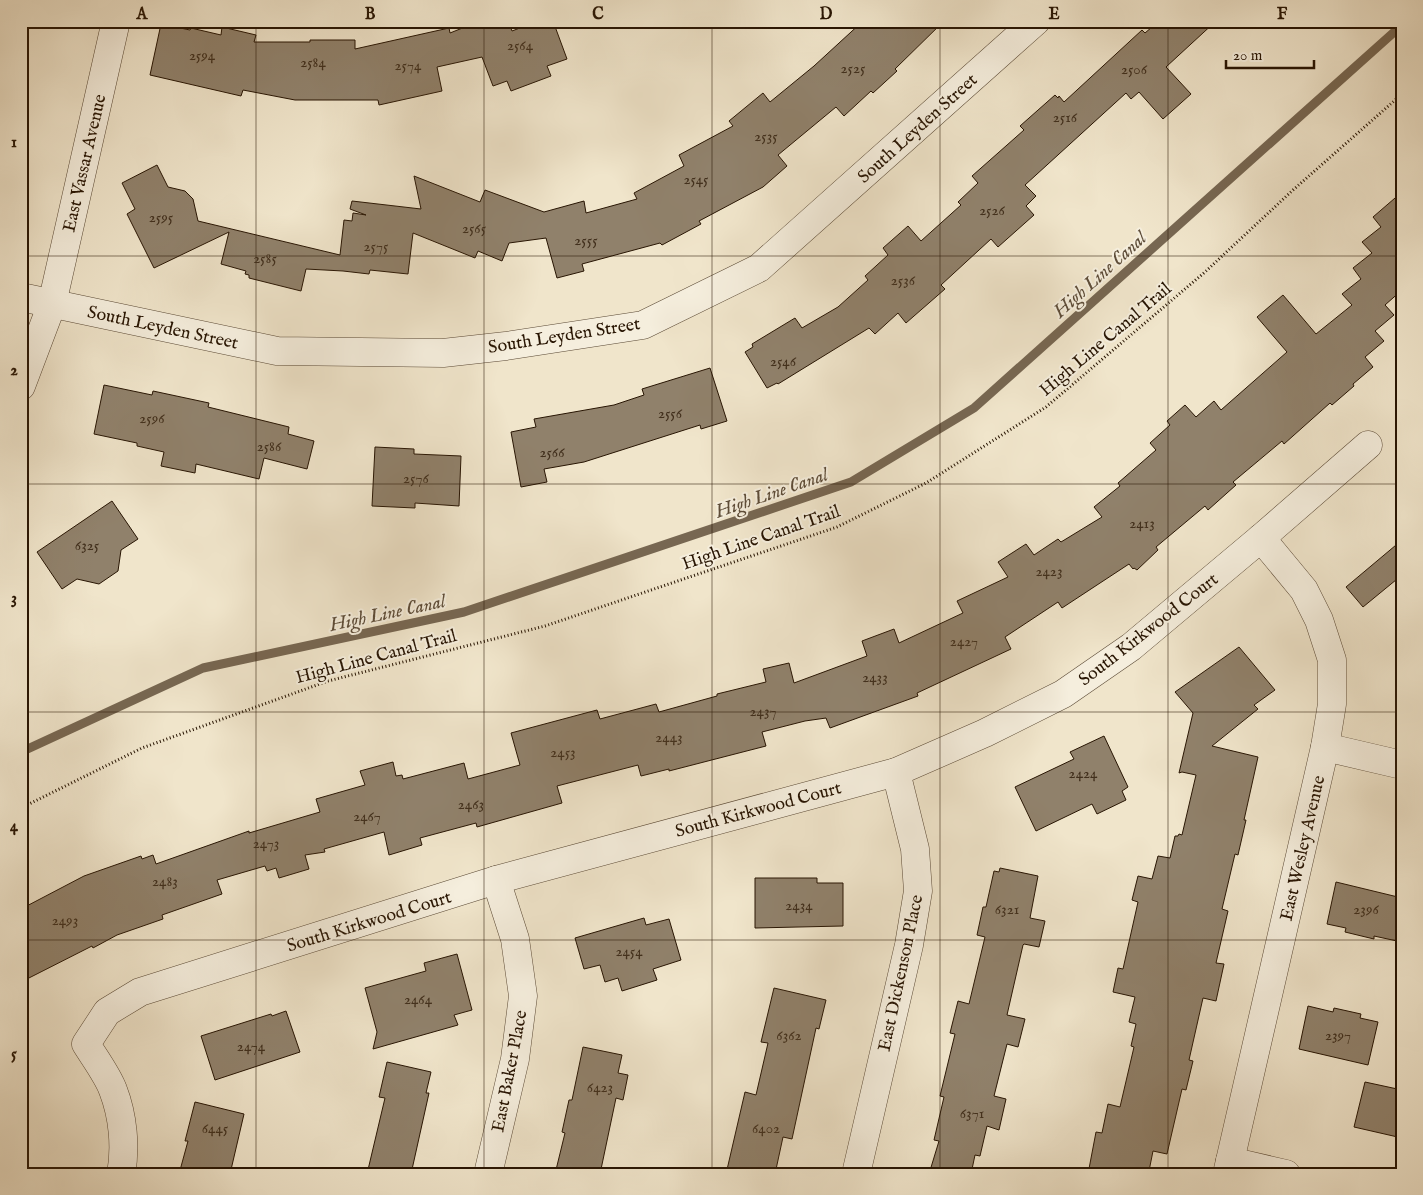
<svg xmlns="http://www.w3.org/2000/svg" width="1423" height="1195" font-family="'IM FELL English',serif">
  <style>
    .lines { fill: none; stroke-linecap: round; stroke-linejoin: round }
    .stream { stroke: #776752; stroke-width: 9 }
    .building { fill: #90816b; stroke: #281503 }
    .minor-casing { stroke: #5a4935; stroke-width: 29 }
    .path { stroke: #281503; stroke-width: 3; stroke-dasharray: 1 2.5; stroke-linecap: butt }
    .minor { stroke: #f5eedd; stroke-width: 28 }
    .grid { fill: none; stroke: #281503; stroke-width: 1; stroke-opacity: 0.55 }
    .labels { text-anchor: middle; stroke-width: 4; stroke-linejoin: round; paint-order: stroke }
    .number-label { font-size: 15px; fill: #42301d }
    .street-label { font-size: 18px; fill: #281503; stroke: #f5eedd }
    .water-label { font-size: 19px; font-style: italic; fill: #5d4c38; stroke: #f5eedd }
    .neatline { fill: none; stroke: #281503; stroke-width: 2 }
    .grid-label { font-size: 16px; text-anchor: middle; font-weight: bold; fill: #281503 }
  </style>
  <rect width="100%" height="100%" fill="#f0e5cb"/>
  <filter id="stains"><feTurbulence type="fractalNoise" baseFrequency=".004" numOctaves="4"/><feColorMatrix values="0 0 0 0 .2 0 0 0 0 .09 0 0 0 0 .02 0 0 0 .5 -.17"/></filter>
  <radialGradient id="worn" r=".72"><stop offset=".6" stop-color="#630" stop-opacity="0"/><stop offset="1" stop-color="#630" stop-opacity=".3"/></radialGradient>
  <g class="lines">
    <path class="stream" d="M21,752L203,668L464,612L851,482L974,408L1402,25"/>
  </g>
  <g class="building">
    <path d="M480,21H508L512,31L538,21H553L567,59L547,66L551,76L511,91L507,81L493,86L482,57L437,67L442,91L379,105L378,100H295L243,90L241,96L150,75L161,24L190,30L191,28L221,35L222,27L256,35L254,42H310V40H355V49L449,28L450,33Z"/>
    <path d="M863,21H944L895,69L897,71L873,93L871,91L844,116L836,107L778,155L787,166L763,187L699,221L701,224L662,245L660,243L582,264L584,271L557,278L546,238L509,243L502,261L478,251L475,258L413,233L408,274L370,270L369,274L343,271L306,269L301,291L249,278V275L245,274L246,271L221,264L229,232L154,268L127,214L135,209L122,183L157,165L168,187L185,191L193,199L198,221L340,255L344,220L352,221L353,213L366,215L350,209L352,201L421,209L414,176L480,202L485,190L544,212L584,201L586,213L637,199L634,193L684,166L679,155L733,126L729,121L763,93L770,102L814,66Z"/>
    <path d="M1159,21H1216L1166,67L1191,94L1163,119L1139,92L1131,99L1126,93L1025,185L1036,196L1026,206L1034,215L998,247L991,239L941,285L945,289L906,323L898,313L875,334L869,328L778,384L777,383L767,388L745,352L753,347L752,344L795,318L802,328L838,307L868,280L865,276L888,255L883,248L908,226L921,241L961,205L958,202L978,183L972,176L1024,130L1020,126L1055,95L1058,98L1059,96L1064,102L1142,30L1145,33Z"/>
    <path d="M1402,192V290L1385,305L1394,315L1375,331L1384,341L1365,357L1373,367L1353,384L1354,386L1332,405L1330,403L1284,444L1282,441L1233,482L1236,485L1208,510L1205,506L1156,547L1158,550L1137,570L1134,568L1133,569L1129,564L1062,608L1058,602L1005,637L1011,649L917,693L918,696L830,728L826,718L805,721L762,732L766,746L669,771V769L641,776L638,765L557,786L562,803L477,827L476,823L420,838L422,845L389,855L384,832L324,849L325,852L305,855L309,869L279,878L276,868L267,871L265,866L217,880L222,894L162,915L163,919L117,935L93,948L92,946L21,982V909L84,876L141,856L142,859L153,855L156,864L249,831V833L320,812L316,799L365,785L360,771L393,762L396,776L402,775L403,779L464,763L468,779L520,765L511,733L597,710L600,719L656,704L659,712L717,696V694L766,682L763,669L789,663L794,683L867,656L862,641L894,629L899,643L963,613L957,601L1008,577L998,562L1026,544L1034,555L1058,539L1061,542L1102,517L1094,507L1120,486L1118,483L1156,450L1150,443L1170,425L1167,421L1185,405L1196,417L1214,401L1221,410L1287,352L1257,317L1283,295L1316,334L1352,305L1342,294L1361,279L1353,268L1372,253L1362,242L1381,227L1373,217Z"/>
    <path d="M710,368L727,421L701,429L700,425L584,462L544,469L547,482L521,487L511,432L536,427L534,419L614,405L644,395L642,389Z"/>
    <path d="M104,385L152,395L153,391L209,403L208,407L289,427L288,434L314,441L307,469L264,458L259,479L196,464L195,473L161,466L164,452L137,446V443L94,434Z"/>
    <path d="M375,447L414,449V454L461,456L459,506L415,503V508L372,506Z"/>
    <path d="M112,501L138,539L121,550L118,571L99,584L77,579L62,589L37,552Z"/>
    <path d="M1402,540V575L1363,607L1346,587Z"/>
    <path d="M1239,647L1275,690L1254,705L1258,709L1212,746L1258,757L1244,820H1246L1238,855L1235,854L1222,909L1228,911L1216,963L1224,964L1216,1001L1203,998L1189,1060L1193,1061L1186,1090L1182,1089L1167,1154L1153,1151L1149,1171L1132,1168L1131,1174H1088L1096,1132L1102,1133L1108,1104L1120,1107L1134,1047L1131,1046L1136,1024L1129,1022L1135,997L1113,992L1118,968L1123,969L1138,902L1132,900L1138,876L1152,879L1158,856L1170,858L1175,836H1178L1179,834L1182,835L1196,775L1182,772L1179,773L1193,713L1175,692Z"/>
    <path d="M1104,736L1128,787L1122,791L1126,800L1097,814L1092,804L1036,831L1015,787L1074,759L1070,752Z"/>
    <path d="M1000,868L1038,876L1030,918L1045,921L1039,947L1024,944L1023,945L1007,1015L1025,1019L1018,1047L1007,1044L994,1096L1006,1099L999,1130L987,1126L980,1156L975,1155L971,1174H929L939,1141L934,1140L944,1097L940,1096L955,1034L950,1033L958,1001L969,1004L985,937L977,935L983,907H986L994,871L999,872Z"/>
    <path d="M755,878H817V883H843V926L755,928Z"/>
    <path d="M1336,882L1402,898V921L1397,941L1374,936V939L1345,932L1346,928L1327,924Z"/>
    <path d="M644,918L646,925L669,919L681,960L653,969L657,980L622,991L618,978L605,982L600,965L584,969L575,938Z"/>
    <path d="M457,954L472,1010L454,1015L458,1025L373,1049L377,1032L365,988L426,971L424,963Z"/>
    <path d="M774,988L826,1000L819,1029L816,1028L792,1139L783,1137L775,1174H726L745,1092L756,1095L768,1043L761,1042Z"/>
    <path d="M1308,1006L1333,1012L1334,1008L1361,1014L1360,1018L1378,1022L1368,1065L1299,1049Z"/>
    <path d="M286,1011L300,1052L215,1080L201,1036L271,1014L272,1016Z"/>
    <path d="M583,1047L622,1055L618,1073L628,1075L623,1100L616,1098L600,1174H555L565,1133L562,1132L569,1100H572Z"/>
    <path d="M387,1062L431,1072L426,1093H429L411,1174H367L385,1098L379,1097Z"/>
    <path d="M1365,1082L1402,1090V1138L1354,1127Z"/>
    <path d="M195,1102L244,1114L230,1174H179L188,1141H185Z"/>
  </g>
  <g class="lines">
    <defs>
      <g id="minor">
        <path d="M21,297L277,351L443,353L506,346L643,325L759,268L1036,21"/>
        <path d="M21,386L52,304L116,21"/>
        <path d="M1325,747L1402,765"/>
        <path d="M1230,1161L1286,1174"/>
        <path d="M121,1174C126,1147 123,1116 113,1090C108,1076 94,1057 86,1044L107,1012L140,992L496,880L896,772L985,733L1063,694L1131,647L1261,538L1368,445"/>
        <path d="M488,1174L515,1059L523,996L515,939L496,880"/>
        <path d="M856,1174L909,945L918,891L915,849L896,772"/>
        <path d="M1227,1174L1325,747L1332,704V660L1319,620L1304,590L1261,538"/>
      </g>
    </defs>
    <use href="#minor" class="minor-casing"/>
    <path class="path" d="M21,808L142,748L328,681L545,626L837,527L926,483L1046,407L1205,272L1293,190L1402,94"/>
    <use href="#minor" class="minor"/>
  </g>
  <path class="grid" d="M256,21V1174M484,21V1174M712,21V1174M940,21V1174M1168,21V1174M21,256H1402M21,484H1402M21,712H1402M21,940H1402"/>
  <g class="labels">
    <g class="number-label">
      <text x="520" y="50">2564</text>
      <text x="202" y="60">2594</text>
      <text x="313" y="67">2584</text>
      <text x="408" y="70">2574</text>
      <text x="853" y="73">2525</text>
      <text x="1134" y="74">2506</text>
      <text x="1065" y="122">2516</text>
      <text x="766" y="141">2535</text>
      <text x="696" y="184">2545</text>
      <text x="992" y="215">2526</text>
      <text x="161" y="222">2595</text>
      <text x="474" y="233">2565</text>
      <text x="586" y="245">2555</text>
      <text x="376" y="251">2575</text>
      <text x="265" y="263">2585</text>
      <text x="903" y="285">2536</text>
      <text x="783" y="366">2546</text>
      <text x="670" y="418">2556</text>
      <text x="152" y="423">2596</text>
      <text x="269" y="451">2586</text>
      <text x="552" y="457">2566</text>
      <text x="416" y="483">2576</text>
      <text x="1142" y="528">2413</text>
      <text x="87" y="550">6325</text>
      <text x="1049" y="576">2423</text>
      <text x="964" y="646">2427</text>
      <text x="875" y="682">2433</text>
      <text x="763" y="716">2437</text>
      <text x="669" y="742">2443</text>
      <text x="563" y="757">2453</text>
      <text x="1083" y="778">2424</text>
      <text x="471" y="809">2463</text>
      <text x="367" y="821">2467</text>
      <text x="266" y="848">2473</text>
      <text x="165" y="886">2483</text>
      <text x="799" y="910">2434</text>
      <text x="1007" y="914">6321</text>
      <text x="1366" y="914">2396</text>
      <text x="65" y="925">2493</text>
      <text x="629" y="956">2454</text>
      <text x="418" y="1004">2464</text>
      <text x="789" y="1040">6362</text>
      <text x="1338" y="1040">2397</text>
      <text x="251" y="1051">2474</text>
      <text x="600" y="1092">6423</text>
      <text x="972" y="1118">6371</text>
      <text x="215" y="1133">6445</text>
      <text x="766" y="1133">6402</text>
    </g>
    <g class="street-label">
      <text transform="translate(917 128) rotate(-42)" y="6">South Leyden Street</text>
      <text transform="translate(84 163) rotate(-77)" y="6">East Vassar Avenue</text>
      <text transform="translate(163 327) rotate(12)" y="6">South Leyden Street</text>
      <text transform="translate(564 335) rotate(-9)" y="6">South Leyden Street</text>
      <text transform="translate(1105 339) rotate(-40)" y="6">High Line Canal Trail</text>
      <text transform="translate(761 537) rotate(-19)" y="6">High Line Canal Trail</text>
      <text transform="translate(1148 629) rotate(-38)" y="6">South Kirkwood Court</text>
      <text transform="translate(376 656) rotate(-15)" y="6">High Line Canal Trail</text>
      <text transform="translate(758 809) rotate(-15)" y="6">South Kirkwood Court</text>
      <text transform="translate(1302 848) rotate(-77)" y="6">East Wesley Avenue</text>
      <text transform="translate(369 921) rotate(-17)" y="6">South Kirkwood Court</text>
      <text transform="translate(900 973) rotate(-78)" y="6">East Dickenson Place</text>
      <text transform="translate(509 1071) rotate(-79)" y="6">East Baker Place</text>
    </g>
    <g class="water-label">
      <text transform="translate(1099 274) rotate(-42)" y="7">High Line Canal</text>
      <text transform="translate(771 492) rotate(-19)" y="7">High Line Canal</text>
      <text transform="translate(387 612) rotate(-12)" y="7">High Line Canal</text>
    </g>
  </g>
  <rect width="1423" height="1195" fill="none" stroke="#f0e5cb" stroke-width="55"/>
  <path d="M1226 60v8h88v-8" fill="none" stroke="#281503" stroke-width="2.5"/>
  <text x="1233" y="60" font-size="15" fill="#281503" stroke="#f5eedd" stroke-width="4" paint-order="stroke">20 m</text>
  <rect x="28" y="28" width="1368" height="1140" class="neatline"/>
  <g class="grid-label">
    <text x="142" y="19">A</text>
    <text x="370" y="19">B</text>
    <text x="598" y="19">C</text>
    <text x="826" y="19">D</text>
    <text x="1054" y="19">E</text>
    <text x="1282" y="19">F</text>
    <text x="14" y="147">1</text>
    <text x="14" y="375">2</text>
    <text x="14" y="603">3</text>
    <text x="14" y="831">4</text>
    <text x="14" y="1059">5</text>
  </g>
  <rect width="100%" height="100%" filter="url(#stains)"/>
  <rect width="100%" height="100%" fill="url(#worn)"/>
</svg>
